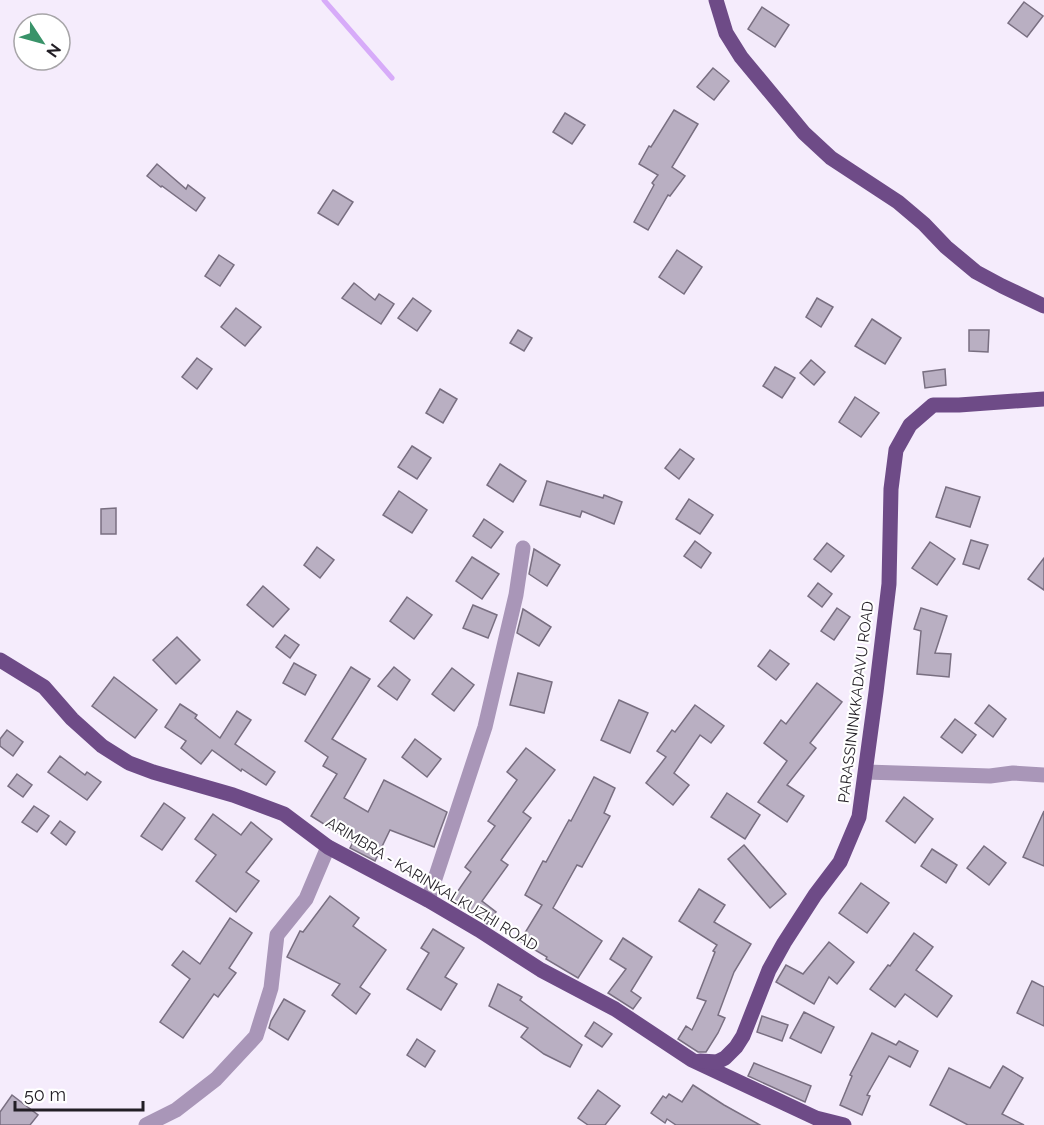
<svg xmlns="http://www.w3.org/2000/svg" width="1044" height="1125" font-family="Raleway,sans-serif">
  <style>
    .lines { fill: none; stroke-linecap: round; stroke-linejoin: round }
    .stream { stroke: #d7abf9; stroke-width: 5 }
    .building { fill: #b9afc2; stroke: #796f81; stroke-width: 1.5 }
    .minor { stroke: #a996b8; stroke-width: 15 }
    .major { stroke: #6e4b87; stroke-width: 15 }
    .labels { text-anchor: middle; stroke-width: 4.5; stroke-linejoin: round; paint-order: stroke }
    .street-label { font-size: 15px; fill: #221e25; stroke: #fff }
  </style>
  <rect width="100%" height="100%" fill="#f5ecfc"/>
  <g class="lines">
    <path class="stream" d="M324,0L392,78"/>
  </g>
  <g class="building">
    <path d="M1024,2L1043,16L1027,37L1008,23Z"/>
    <path d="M762,7L789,25L775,47L748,29Z"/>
    <path d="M713,68L729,81L714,100L697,87Z"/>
    <path d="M674,110L698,124L672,167L685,176L670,196L668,195L648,230L634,222L654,185L652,183L658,175L639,164L649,146L651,147Z"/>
    <path d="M565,113L585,125L572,144L553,132Z"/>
    <path d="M157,164L186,189L188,185L205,198L196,211L162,186L161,187L147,176Z"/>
    <path d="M333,190L353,202L338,225L318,213Z"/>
    <path d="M677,250L702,267L684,294L659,277Z"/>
    <path d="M219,255L234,265L220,286L205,276Z"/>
    <path d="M354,283L375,300L379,294L394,304L381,324L342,298Z"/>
    <path d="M413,298L431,311L417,331L398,318Z"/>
    <path d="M817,298L833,307L821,327L806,317Z"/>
    <path d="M236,308L261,327L245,346L221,327Z"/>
    <path d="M872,319L901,338L885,364L855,346Z"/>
    <path d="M518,330L532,338L524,351L510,343Z"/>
    <path d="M969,330H989L988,352L969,351Z"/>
    <path d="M197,358L212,369L197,389L182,377Z"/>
    <path d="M811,360L825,372L814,385L800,373Z"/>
    <path d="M775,367L795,378L782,398L763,386Z"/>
    <path d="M945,369L946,385L925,388L923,372Z"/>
    <path d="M440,389L457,399L443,423L426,413Z"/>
    <path d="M855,397L879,413L861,437L839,422Z"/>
    <path d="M412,446L431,458L417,479L398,467Z"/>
    <path d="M680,449L694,459L679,479L665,468Z"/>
    <path d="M500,464L526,481L513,502L487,485Z"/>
    <path d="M547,481L603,498L604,495L622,502L614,524L582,511L580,517L540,505Z"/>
    <path d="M946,487L980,497L970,527L936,517Z"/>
    <path d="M399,491L427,510L412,533L383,515Z"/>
    <path d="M689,499L713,515L700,534L676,519Z"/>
    <path d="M116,508V534H101V509Z"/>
    <path d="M484,519L503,532L491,548L473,536Z"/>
    <path d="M971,540L988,545L979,569L963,564Z"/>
    <path d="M695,541L711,553L701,568L684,556Z"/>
    <path d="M930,542L955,559L937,585L912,568Z"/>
    <path d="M827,543L844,556L831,572L814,559Z"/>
    <path d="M317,547L334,560L320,578L304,565Z"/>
    <path d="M534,549L560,565L547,586L529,574Z"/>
    <path d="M472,557L499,574L482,599L456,581Z"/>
    <path d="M1044,558V590L1028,579Z"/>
    <path d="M818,583L832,594L822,607L808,596Z"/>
    <path d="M263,586L289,609L273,627L247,605Z"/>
    <path d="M407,597L432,615L414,639L390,621Z"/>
    <path d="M473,605L497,615L488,638L463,628Z"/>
    <path d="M837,608L850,617L834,640L821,631Z"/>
    <path d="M921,608L947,616L935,653L951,654L949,677L917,674L921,631L914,629Z"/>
    <path d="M523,609L551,627L539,646L517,633Z"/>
    <path d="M285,635L299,645L290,658L276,647Z"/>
    <path d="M177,637L200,660L176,684L153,660Z"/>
    <path d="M770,650L789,664L776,680L758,666Z"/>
    <path d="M294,663L316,675L305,695L283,683Z"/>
    <path d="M351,667L370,679L332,739L366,759L344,798L368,812L384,780L447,812L434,847L390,830L375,861L350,848L353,842L311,816L337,774L323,766L328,757L305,741Z"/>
    <path d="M394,667L410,680L397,700L378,686Z"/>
    <path d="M452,668L474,685L454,711L432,694Z"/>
    <path d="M518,673L552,682L544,713L510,705Z"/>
    <path d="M114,677L157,710L135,738L92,706Z"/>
    <path d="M817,683L842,702L810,743L816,748L787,785L804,796L787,822L758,802L787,761L764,743L781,720L786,724Z"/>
    <path d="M619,700L648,713L630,753L601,740Z"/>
    <path d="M180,704L197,715L195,718L220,738L237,711L251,720L235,744L275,772L266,785L242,769L241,771L212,750L201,764L181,748L186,741L165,727Z"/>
    <path d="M695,705L724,726L711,743L700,735L674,773L689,785L673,805L646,783L666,757L657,751L672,730L675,732Z"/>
    <path d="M989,705L1006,719L993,737L975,723Z"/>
    <path d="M955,719L976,735L962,753L941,737Z"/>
    <path d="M7,730L23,742L13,756L0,746V739Z"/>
    <path d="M415,739L441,759L427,777L402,757Z"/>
    <path d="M526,748L555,770L523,812L531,818L501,860L508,865L482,901L496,912L487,924L451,901L471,872L465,867L495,826L488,821L517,780L507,772Z"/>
    <path d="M60,756L85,775L87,772L101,782L87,800L48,772Z"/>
    <path d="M17,774L32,785L23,797L8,786Z"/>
    <path d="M594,777L615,788L604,813L610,816L582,867L577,865L553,908L602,941L578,978L546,959L547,957L520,941L542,905L525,895L543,861L546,862L569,820L571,821Z"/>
    <path d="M727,793L760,815L745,839L711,817Z"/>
    <path d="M904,797L933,819L915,843L886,821Z"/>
    <path d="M164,803L185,818L162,850L141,836Z"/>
    <path d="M34,806L49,816L37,832L22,822Z"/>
    <path d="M1044,811V866L1023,857Z"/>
    <path d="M213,814L241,835L251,822L272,839L246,872L259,881L236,912L196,881L216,855L195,839Z"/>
    <path d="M60,821L75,832L66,845L51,833Z"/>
    <path d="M744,845L786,894L770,908L728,859Z"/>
    <path d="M984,846L1006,863L989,885L967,868Z"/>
    <path d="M932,849L957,865L946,883L921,866Z"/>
    <path d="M861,883L889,903L867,933L839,913Z"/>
    <path d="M699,889L725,905L714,922L751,944L734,972L718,1015L725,1018L718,1033L706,1052H698L678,1039L686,1026L692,1030L706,1001L697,998L715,952L713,951L717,945L679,921Z"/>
    <path d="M330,896L359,918L353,926L386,950L360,987L370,994L356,1014L332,995L340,984L287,957L300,931L303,932Z"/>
    <path d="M230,918L252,933L229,968L236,973L218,997L214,994L183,1038L160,1022L190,979L172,965L183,951L200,964Z"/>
    <path d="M433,929L464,948L445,977L457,984L441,1010L407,989L429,953L421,948Z"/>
    <path d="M914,933L933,947L916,970L952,996L937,1017L905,994L895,1007L870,989L888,965L890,966Z"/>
    <path d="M623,938L652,957L631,991L641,998L633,1009L608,993L626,969L610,959Z"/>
    <path d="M829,942L854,962L837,984L829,977L814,1004L776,982L786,965L803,974Z"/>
    <path d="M1032,981L1044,987V1026L1017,1013Z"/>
    <path d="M498,984L522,997L520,1000L582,1045L570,1067L544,1054L521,1037L528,1028L489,1006Z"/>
    <path d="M284,999L305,1011L288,1040L269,1028L271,1021Z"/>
    <path d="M804,1012L834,1027L821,1053L790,1038Z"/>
    <path d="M762,1016L788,1025L782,1041L757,1032Z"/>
    <path d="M594,1022L612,1034L602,1047L585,1036Z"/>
    <path d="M872,1033L896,1045L899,1041L918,1051L910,1067L889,1056L867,1095L870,1096L862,1115L840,1105L852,1076L850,1075Z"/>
    <path d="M417,1039L435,1051L425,1067L407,1055Z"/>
    <path d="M754,1063L811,1086L805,1102L748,1076Z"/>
    <path d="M1003,1066L1023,1078L1002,1114L1024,1125H968L930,1105L949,1068L990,1088Z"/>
    <path d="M693,1085L724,1105L760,1125H676L667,1119L665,1123L651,1113L663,1096L666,1098L669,1094L682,1102Z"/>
    <path d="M598,1090L620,1106L605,1125H588L578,1118Z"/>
    <path d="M12,1095L38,1115L30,1125H0V1112Z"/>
  </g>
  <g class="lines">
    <g class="minor">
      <path d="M866,772L990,776L1013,773L1044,775"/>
      <path d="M428,900L485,727L516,595L523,548"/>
      <path d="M146,1125L176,1110L216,1079L256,1036L271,988L277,935L306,899L328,847"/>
    </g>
    <g class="major">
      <path d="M716,0L726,33L741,57L804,133L831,158L898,202L924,224L946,247L976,272L1002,286L1044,306"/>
      <path d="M0,660L44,687L72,719L102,746L129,763L153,772L233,795L284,814L328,847L428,900L479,930L541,970L615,1009L692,1060L816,1118L844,1125"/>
      <path d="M700,1061L717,1062L725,1058L736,1047L743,1036L769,970L784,943L815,895L840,862L859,817L876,692L889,584L891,489L896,450L910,425L933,405H959L1044,399"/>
    </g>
  </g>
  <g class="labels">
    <g class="street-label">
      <text transform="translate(856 702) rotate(-83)" y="5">PARASSININKKADAVU ROAD</text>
      <text transform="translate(432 884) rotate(31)" y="5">ARIMBRA - KARINKALKUZHI ROAD</text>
    </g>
  </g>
  <g transform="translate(42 42) rotate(126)"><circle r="28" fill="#ffffff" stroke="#a7a5a8" stroke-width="1.5"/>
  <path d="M0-4.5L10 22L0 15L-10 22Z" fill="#399369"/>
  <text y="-9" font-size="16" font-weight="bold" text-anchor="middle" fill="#221e25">N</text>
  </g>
  <path d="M15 1101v9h128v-9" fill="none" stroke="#221e25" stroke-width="3"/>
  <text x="24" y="1101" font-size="18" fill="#221e25" stroke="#ffffff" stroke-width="4.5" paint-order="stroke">50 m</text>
</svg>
